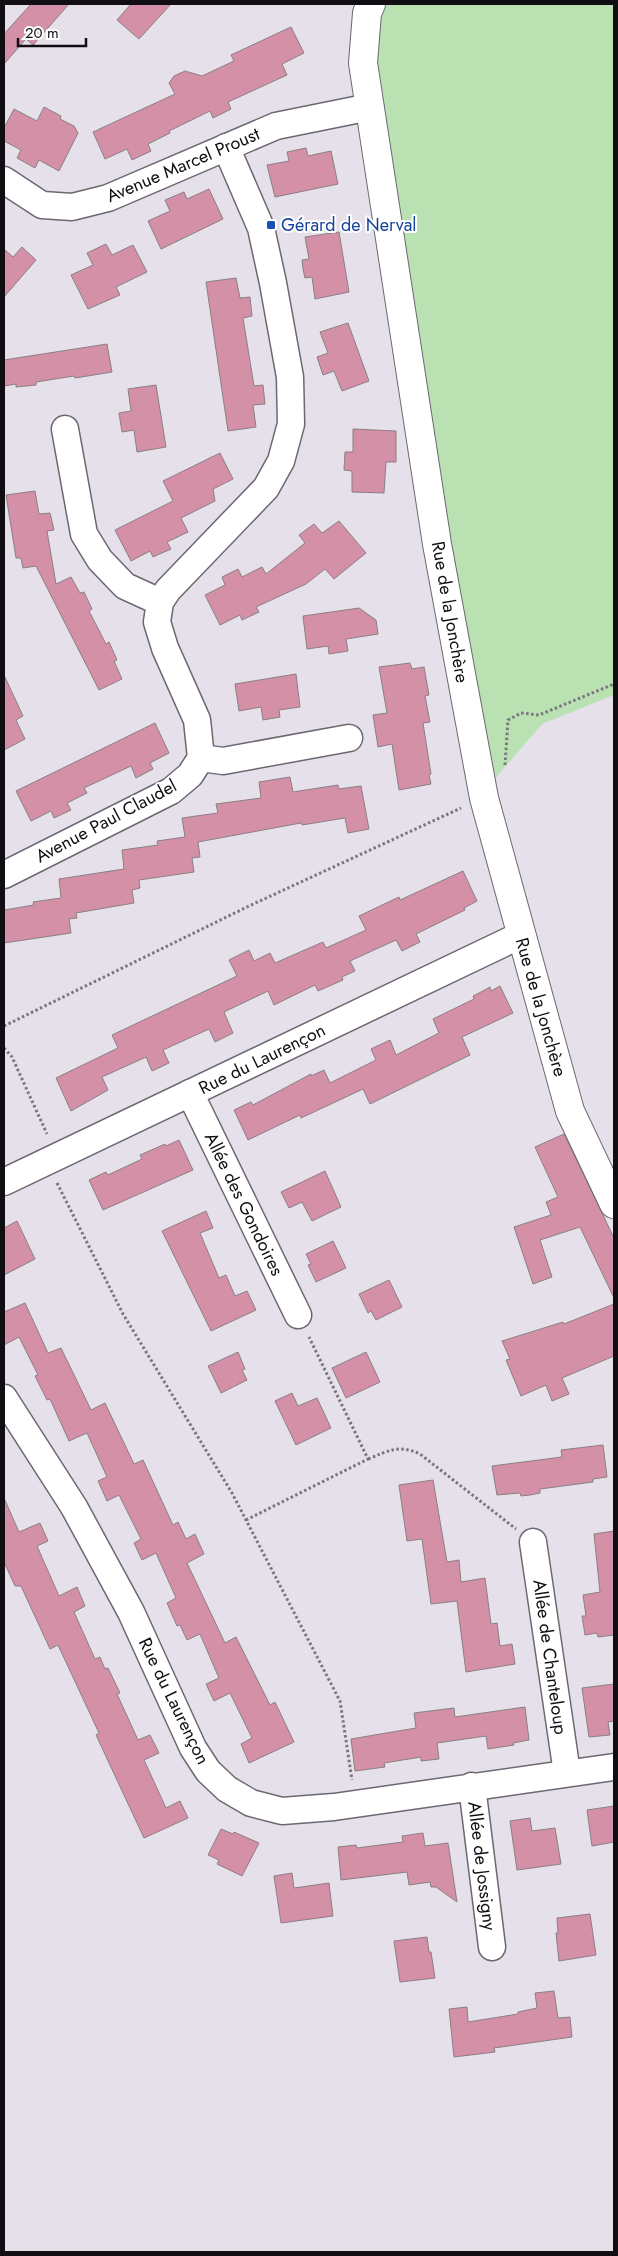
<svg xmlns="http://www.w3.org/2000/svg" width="618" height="2256" font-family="Jost,sans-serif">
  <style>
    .green { fill: #bae1b1 }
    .building { fill: #d390a6; stroke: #8b7f82 }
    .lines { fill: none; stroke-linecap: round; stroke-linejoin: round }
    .minor-casing { stroke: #6c6771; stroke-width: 29 }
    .tertiary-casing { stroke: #6c6771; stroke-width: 30 }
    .path { stroke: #7a767d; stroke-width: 3; stroke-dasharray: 2.5 2.5; stroke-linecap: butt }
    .minor { stroke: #fff; stroke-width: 26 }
    .tertiary { stroke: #fff; stroke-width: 28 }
    .transit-dot { fill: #1a4fb4; stroke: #fff; stroke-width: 2 }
    .labels { text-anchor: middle; stroke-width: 4; stroke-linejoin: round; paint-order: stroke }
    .street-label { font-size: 18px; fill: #100e12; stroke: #fff }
    .transit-label { font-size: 18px; fill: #164399; stroke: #fff; text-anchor: start }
  </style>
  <rect width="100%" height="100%" fill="#e6e0eb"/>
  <path class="green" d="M380,4H614V695L542,724L492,782L376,101L378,14Z"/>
  <g class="building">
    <path d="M31,4H69L33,45L26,39L4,64V34Z"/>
    <path d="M131,4H171L139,39L117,20Z"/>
    <path d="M291,27L304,53L282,64L287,75L228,102L231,109L213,118L210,111L169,131L170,133L148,144L151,151L132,160L127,149L105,159L93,132L175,94L169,83L174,76L185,71L202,76L234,61L231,55Z"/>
    <path d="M44,107L61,116L60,119L74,126L78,133L59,171L39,160L35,168L17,158L21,150L4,141V128L14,109L37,121Z"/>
    <path d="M306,148L308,156L331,151L338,184L275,197L267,165L289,161L287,152Z"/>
    <path d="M209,189L223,219L161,249L148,221L170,211L165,200L184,192L187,199Z"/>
    <path d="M339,232L349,292L315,299L312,277L305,278L303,269L302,260L309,259L305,237Z"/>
    <path d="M106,244L112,255L133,245L147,272L116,287L120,295L88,309L71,275L93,265L87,253Z"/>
    <path d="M22,247L36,260L4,297V249L13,257Z"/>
    <path d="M236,278L240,298L250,297L252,316L243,318L254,386L263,385L265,404L253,405L256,427L228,431L206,282Z"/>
    <path d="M348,323L369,381L342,391L334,371L323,375L317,357L328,353L320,332Z"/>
    <path d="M107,344L112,372L75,378L74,376L36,382V385L16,387V384L4,386V360Z"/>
    <path d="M156,385L166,447L137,452L134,430L122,432L119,413L131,411L128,389Z"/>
    <path d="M353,429L396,431V462H386L384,493L352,492V471L344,470L345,452H353Z"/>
    <path d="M220,453L233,479L213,489L215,501L181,518L188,532L167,542L171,549L153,557L150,551L131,561L115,530L173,501L163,481Z"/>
    <path d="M35,491L39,514L50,513L54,530L47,531L56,584L71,577L80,593L84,592L92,609L89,611L106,644L109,642L117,660L114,661L122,679L99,690L36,566L23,568L21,558H16L6,495Z"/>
    <path d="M339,521L366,553L334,579L325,569L306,584L256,607L259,612L242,620L240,615L220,625L205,595L225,585L222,577L238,569L242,577L262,567L266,574L305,543L299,535L314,524L322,533Z"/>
    <path d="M359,608L376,620L378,634L346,639L348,651L329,654L328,646L307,649L303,616Z"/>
    <path d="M410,663L412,669L424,667L429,695L425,696L430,722L423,723L431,774L429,775L431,784L399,790L392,744L378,747L373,715L387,713L379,667Z"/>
    <path d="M296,674L300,707L279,710L280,717L263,720L261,707L239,711L235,684Z"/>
    <path d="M4,675L23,716L16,720L25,739L4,750Z"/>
    <path d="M155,723L169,753L150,763L153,769L136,778L131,766L84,788L87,793L67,803L71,810L54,818L51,811L31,821L16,791Z"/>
    <path d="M290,777L293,792L338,785L339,789L361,786L369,829L348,833L345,818L302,825L301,823L198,842L200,857L192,858L194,872L139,880L140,888L132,890L134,903L76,913L77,918L69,919L71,933L4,943V910L34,905L33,902L61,898L59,879L124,869L122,850L158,845L157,841L185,837L182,818L218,813L216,804L261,798L259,782Z"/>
    <path d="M463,871L477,901L464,908L465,910L416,934L420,942L402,951L396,940L350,961L355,971L342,977L343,980L318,991L315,985L274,1005L268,991L224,1012L233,1033L215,1042L209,1029L163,1050L169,1063L152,1071L146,1057L102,1077L108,1090L71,1111L56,1078L118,1048L112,1035L237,976L229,960L249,950L254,961L270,953L275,963L323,942L326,948L366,930L359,916L399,897L400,900Z"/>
    <path d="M500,986L513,1013L462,1037L470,1055L370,1104L363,1089L301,1118L300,1115L248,1140L234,1110L251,1102L253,1105L311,1074V1076L324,1070L330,1083L376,1060L371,1049L390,1040L396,1055L439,1033L433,1019L474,999L473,996L481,992L490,987L491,991Z"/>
    <path d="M564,1134L614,1238V1298L580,1227L540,1240L552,1277L533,1284L514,1227L551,1215L546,1202L558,1197L535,1147Z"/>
    <path d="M179,1140L193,1170L103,1210L89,1180L106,1172L108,1175L142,1159L140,1155L165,1144L166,1146Z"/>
    <path d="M325,1171L341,1207L312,1221L302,1202L289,1208L281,1192Z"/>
    <path d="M206,1211L213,1228L200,1233L219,1278L226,1275L235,1296L247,1291L256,1310L211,1331L162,1231Z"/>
    <path d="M17,1221L35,1259L4,1275V1228Z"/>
    <path d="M333,1241L346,1268L316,1282L308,1265L311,1264L306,1254Z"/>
    <path d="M389,1280L402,1307L376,1320L371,1311L368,1313L359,1294Z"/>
    <path d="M25,1303L48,1353L61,1348L91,1410L105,1403L134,1464L143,1460L173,1525L178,1522L186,1539L195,1534L204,1554L187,1563L225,1643L236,1637L270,1705L275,1702L294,1742L249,1763L241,1744L252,1738L230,1693L214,1701L206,1684L219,1678L200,1634L187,1640L180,1625L177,1626L167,1603L176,1598L156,1553L142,1560L134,1543L141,1539L119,1495L107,1501L98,1481L107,1477L87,1433L69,1441L50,1399L47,1400L35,1376L38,1375L19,1337L4,1345V1312Z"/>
    <path d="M614,1304V1356L562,1378L569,1394L552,1401L546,1385L521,1396L506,1360L510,1359L502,1341L563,1322L564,1324Z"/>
    <path d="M238,1352L245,1369L242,1370L247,1380L221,1393L208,1366Z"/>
    <path d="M366,1352L380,1382L346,1398L332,1368Z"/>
    <path d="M292,1393L298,1406L317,1398L331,1428L296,1445L275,1401Z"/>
    <path d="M603,1445L607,1477L593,1479V1482L540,1489V1493L530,1495L521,1496L520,1493L497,1495L492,1466L562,1457L561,1450Z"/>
    <path d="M433,1480L447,1562L459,1560L461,1582L485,1578L491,1624L497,1623L500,1646L512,1644L515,1664L466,1672L457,1601L431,1604L422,1539L407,1541L399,1485Z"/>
    <path d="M4,1498L19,1532L40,1523L48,1541L37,1546L59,1596L77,1587L85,1606L74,1612L95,1659L100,1657L105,1669L108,1668L120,1693L117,1694L138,1740L150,1735L159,1753L144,1760L166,1808L180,1801L188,1818L144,1838L96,1735L99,1733L58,1645L50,1649L21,1586H15L4,1562Z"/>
    <path d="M614,1531V1635L598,1637L597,1633L585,1635L582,1616H586L583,1595L600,1592L594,1534Z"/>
    <path d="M614,1684V1721L608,1722L610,1735L589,1737L582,1688Z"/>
    <path d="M525,1707L529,1740L513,1743L514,1745L488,1749L486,1736L437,1743L439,1759L421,1761V1757L384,1763L385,1767L355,1771L351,1739L416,1728L414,1713L454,1708L455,1717Z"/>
    <path d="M614,1806V1842L592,1846L587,1810Z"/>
    <path d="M530,1818L532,1831L555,1828L561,1864L517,1870L510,1821Z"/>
    <path d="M221,1829L233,1834L234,1832L259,1843L242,1876L217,1864L219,1860L208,1855Z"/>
    <path d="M423,1833L425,1846L448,1843L457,1902L436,1887H431L430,1882L409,1885L407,1872L341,1880L338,1847L356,1845L357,1848L403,1842L402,1836Z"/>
    <path d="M292,1873L294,1888L329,1883L333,1916L281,1923L274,1876Z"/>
    <path d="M590,1914L596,1955L559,1961L556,1933H558L557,1918Z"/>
    <path d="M427,1937L429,1952H431L435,1978L400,1982L394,1941Z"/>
    <path d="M554,1991L558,2018L570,2017L572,2037L494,2048L495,2052L454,2057L449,2009L467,2007L468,2022L518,2014V2012L537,2008L535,1993Z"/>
  </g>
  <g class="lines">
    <defs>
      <g id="minor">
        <path d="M4,180L42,205L72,207L108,198L276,126L370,107"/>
        <path d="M65,429L84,534L100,560L125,586L160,602"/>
        <path d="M201,758L197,720L165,648L157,622L160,602L168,590L266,488L281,461L291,424L290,377L273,283L261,228L226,147"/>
        <path d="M201,758L223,761L349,738"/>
        <path d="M4,875L171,791L190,775L201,758"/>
        <path d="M190,1093L298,1315"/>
        <path d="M4,1182L521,935"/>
        <path d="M4,1398L74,1507L131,1612L193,1748L208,1771L227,1789L251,1803L282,1811L334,1807L614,1767"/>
        <path d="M533,1542L567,1773"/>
        <path d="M472,1786L492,1947"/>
      </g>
      <path id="tertiary" d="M371,4L367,13L363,63L437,544L484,798L570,1111L614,1204"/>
    </defs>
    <use href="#minor" class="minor-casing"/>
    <use href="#tertiary" class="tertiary-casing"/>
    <g class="path">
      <path d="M505,765L508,720L521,713L539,715L614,684"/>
      <path d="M4,1026L249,906L461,808"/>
      <path d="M4,1048L12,1057L47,1134"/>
      <path d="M57,1183L123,1314L232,1493L340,1701L352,1780"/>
      <path d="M368,1459C388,1451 399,1444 420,1454L516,1529"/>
      <path d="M246,1520L368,1459L309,1337"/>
    </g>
    <use href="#minor" class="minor"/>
    <use href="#tertiary" class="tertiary"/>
  </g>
  <rect class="transit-dot" x="266" y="220" width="10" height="10" rx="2.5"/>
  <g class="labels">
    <g class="street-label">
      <text transform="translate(183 165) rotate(-23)" y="6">Avenue Marcel Proust</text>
      <text transform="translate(450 612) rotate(80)" y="6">Rue de la Jonchère</text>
      <text transform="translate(106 821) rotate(-28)" y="6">Avenue Paul Claudel</text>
      <text transform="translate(541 1007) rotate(74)" y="6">Rue de la Jonchère</text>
      <text transform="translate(262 1059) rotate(-26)" y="6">Rue du Laurençon</text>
      <text transform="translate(244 1204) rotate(64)" y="6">Allée des Gondoires</text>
      <text transform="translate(550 1657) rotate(82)" y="6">Allée de Chanteloup</text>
      <text transform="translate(174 1701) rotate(64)" y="6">Rue du Laurençon</text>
      <text transform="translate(482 1866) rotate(83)" y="6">Allée de Jossigny</text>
    </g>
    <g class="transit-label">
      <text x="281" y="231">Gérard de Nerval</text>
    </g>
  </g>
  <rect width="618" height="2256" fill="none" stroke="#100e12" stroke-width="10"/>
  <path d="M18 38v8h68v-8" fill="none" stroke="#100e12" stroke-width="2.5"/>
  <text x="25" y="38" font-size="15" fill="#100e12" stroke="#ffffff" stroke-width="4" paint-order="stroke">20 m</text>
</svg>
